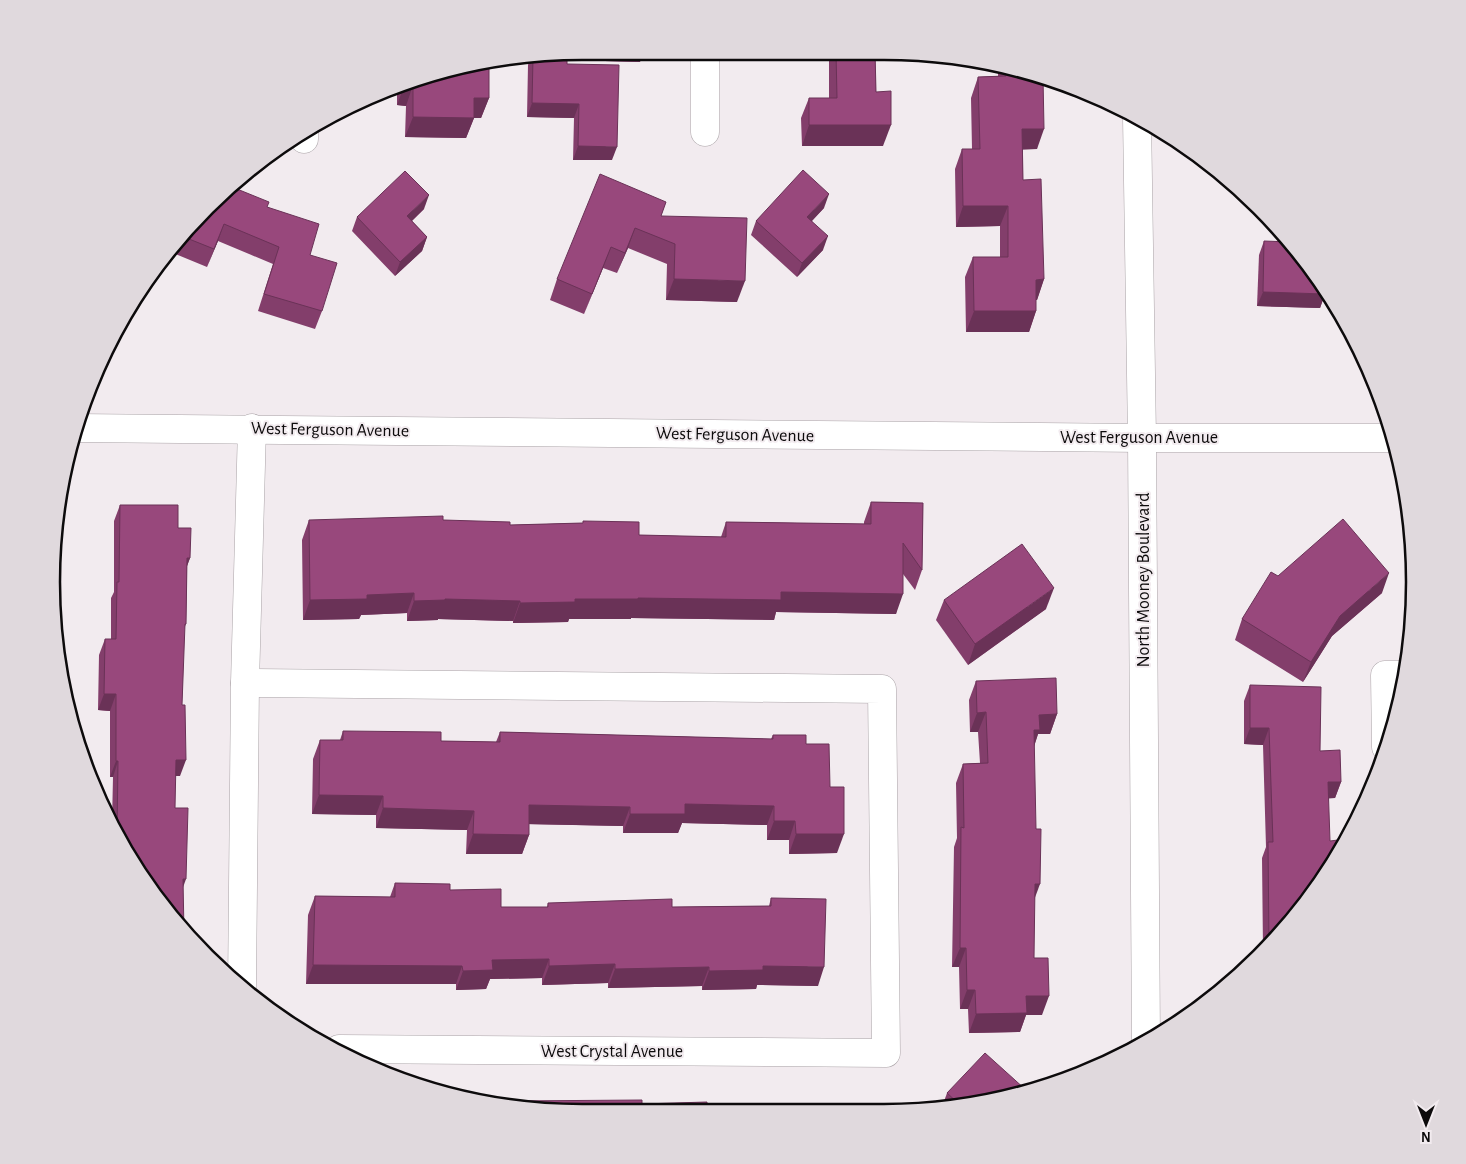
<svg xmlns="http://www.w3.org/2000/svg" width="1466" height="1164" font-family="'Alegreya Sans',sans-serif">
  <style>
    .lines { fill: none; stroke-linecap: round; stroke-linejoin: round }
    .minor-casing { stroke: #aaa3a7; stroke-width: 29 }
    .minor { stroke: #fff; stroke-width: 28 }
    .wall { fill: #833e6b }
    .shaded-wall { fill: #6a3257 }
    .building { fill: #98487c; stroke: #6a3257 }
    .labels { text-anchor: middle; stroke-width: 4; stroke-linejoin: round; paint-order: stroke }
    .street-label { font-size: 18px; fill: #0d0b0c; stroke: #f2ebef }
    .rim { fill: none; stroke: #0d0b0c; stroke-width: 2.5 }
  </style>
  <rect width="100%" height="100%" fill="#f2ebef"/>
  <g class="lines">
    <defs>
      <g id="minor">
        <path d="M1137,117L1142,438L1146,1043"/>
        <path d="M705,132V52"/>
        <path d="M304,139V132"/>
        <path d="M76,428L1142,438H1393"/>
        <path d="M245,683L882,689L886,1053L339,1049"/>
        <path d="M1386,747L1385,675H1404"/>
        <path d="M242,987L245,683L252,428"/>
      </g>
    </defs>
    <use href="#minor" class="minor-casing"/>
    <use href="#minor" class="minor"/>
  </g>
  <g class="wall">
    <path d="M605,51H643L640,62L605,61Z"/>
    <path d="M829,52H875L876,92L883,146H802L801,118L809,98H829Z"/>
    <path d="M567,53V64L612,160H573L574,118L527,117L528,65L530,58Z"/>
    <path d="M998,68L1043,77L1037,149H1023V180L1044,279L1037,300H1036V311L1029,332H966L965,277L973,257H1000V226L956,227L955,169L962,149H972L971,98L978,77L998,76Z"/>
    <path d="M445,69L489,98L481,118H474L466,138L405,137L406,106L397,105V89Z"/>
    <path d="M666,202L661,216L737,302L666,300L667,264L628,248L617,273L603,268L584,314L550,300L557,279Z"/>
    <path d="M207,206L267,208L310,255L322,311L315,329L258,311L273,264L218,241L207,267L173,253L175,248Z"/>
    <path d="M824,208L812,221L823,250L797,277L751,235L756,221Z"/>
    <path d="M424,209L412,221L427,237L422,251L395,276L352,231L357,217Z"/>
    <path d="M1264,241L1325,294L1320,308L1257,306L1259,255Z"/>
    <path d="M871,502L923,503L922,570L915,590L903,574L896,614L776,612L774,620L631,618V619H569L568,622L513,623V621L438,619V620L407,621V613L361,615L359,619L303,620L302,540L309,520H443L510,525L583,523V521L639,535L721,537L726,522L864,524V522Z"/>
    <path d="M120,505L178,528L190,558L187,566L186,624L184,629L180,776H176L122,847L112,822L113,777H110V711L98,710L99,655L105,639H111V598L114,592V521Z"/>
    <path d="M1278,576L1382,593L1332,636L1303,682L1235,640L1242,619Z"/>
    <path d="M944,600L1046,609L968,665L936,620Z"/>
    <path d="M976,681L1057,714L1050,734H1038L1034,746V958L1042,1015H1026L1020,1032L969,1033L968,1009H960L959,967H952L954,847L957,838L956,783L963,764L980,763L978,732H970L969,700Z"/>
    <path d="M1250,685L1320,751L1341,782L1335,798H1329L1305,905L1263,950L1262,858L1266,847L1263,745L1244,744V701Z"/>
    <path d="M343,731L441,741L496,742L500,732L771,739L773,735L806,744L830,787L837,853L789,854V840H767V825L682,823L678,833H623V826L529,824V835L522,854H466L467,830L376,828V815L312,814L313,759L320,740H340Z"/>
    <path d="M395,883L450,890L501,907H547L548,903L672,907L769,906L771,898L818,986L757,985L756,989L702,990V986L608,988V983L542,985V978L490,979L486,989L456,990V984H306L308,915L315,896L390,897Z"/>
    <path d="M1026,1090L942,1107L947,1093Z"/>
  </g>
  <g class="shaded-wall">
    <path d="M609,51H643L640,62L605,61Z"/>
    <path d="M407,85H413L406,106L397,105L404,86Z"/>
    <path d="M474,98H489L481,118H474L466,138L405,137L413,117Z"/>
    <path d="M532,103L579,104L574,118L527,117Z"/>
    <path d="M809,125H891L883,146H802Z"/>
    <path d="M1022,129H1044L1037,149L1015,150Z"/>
    <path d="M578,146L617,147L612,160H573Z"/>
    <path d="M829,194L824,208L802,231L807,217Z"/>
    <path d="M429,195L424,209L402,230L407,216Z"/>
    <path d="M963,206H1008L1000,226L956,227Z"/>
    <path d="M224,224L218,241L207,267L214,249Z"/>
    <path d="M635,228L628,248L617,273Z"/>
    <path d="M828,236L823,250L797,277L802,263Z"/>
    <path d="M427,237L422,251L395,276L400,262Z"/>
    <path d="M611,247L603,268L584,314L592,294Z"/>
    <path d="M674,279L745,281L737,302L666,300Z"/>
    <path d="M1044,279L1037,300H1028L1036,280Z"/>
    <path d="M1263,292L1325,294L1320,308L1257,306Z"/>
    <path d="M974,311H1036L1029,332H966Z"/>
    <path d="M187,558H190L184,574Z"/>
    <path d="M1389,573L1382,593L1332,636L1303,682L1311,662L1340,616Z"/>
    <path d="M1054,588L1046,609L968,665L975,644Z"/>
    <path d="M781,592L903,594L896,614L776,612L774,620L631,618V619H569L568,622L513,623L520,603L575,599L638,598Z"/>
    <path d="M414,593L407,613L361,615L359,619L303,620L310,600L367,595Z"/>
    <path d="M445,599L520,601L513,621L438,619V620L407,621L414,601Z"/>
    <path d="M104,694H116L110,711L98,710Z"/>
    <path d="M986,712L978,732H970L977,713Z"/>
    <path d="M1057,714L1050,734H1038L1033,750H1027L1039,715Z"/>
    <path d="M1250,728H1269L1263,745L1244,744Z"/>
    <path d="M176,760H186L180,776H170Z"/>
    <path d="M116,761H118L113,777H110Z"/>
    <path d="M1328,782H1341L1335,798L1322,799Z"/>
    <path d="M319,795L383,796L376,815L312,814Z"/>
    <path d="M685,804L774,806L767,825L682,823L678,833H623L630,814Z"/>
    <path d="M529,805L630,807L623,826L522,824Z"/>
    <path d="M383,808L474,811L467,830L376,828Z"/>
    <path d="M774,821H795L789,840H767Z"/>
    <path d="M473,834L529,835L522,854H466Z"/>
    <path d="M796,834H844L837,853L789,854Z"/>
    <path d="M183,879H186L180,896Z"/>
    <path d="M1035,884H1040L1033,903Z"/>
    <path d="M960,948H966L959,967H952Z"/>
    <path d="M549,959L542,978L490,979L486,989L456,990L463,971L492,960Z"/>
    <path d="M615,964L608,983L542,985L549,966Z"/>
    <path d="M313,965L462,966L456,984H306Z"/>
    <path d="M763,966L824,967L818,986L757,985L756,989L702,990L709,971Z"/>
    <path d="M709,967L702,986L608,988L615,969Z"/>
    <path d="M967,990H975L968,1009H960Z"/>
    <path d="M1026,996H1049L1042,1015H1026L1020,1032L969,1033L976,1014Z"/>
  </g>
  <g class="building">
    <path d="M836,52H875L876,92L891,91V125H809V98H837Z"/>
    <path d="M567,53V64L619,65L617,147L578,146L579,104L532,103L533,58Z"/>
    <path d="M489,63V98H474V118L413,117V85H407L445,69Z"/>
    <path d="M1006,70L1043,77L1044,129H1022L1023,180L1041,179L1044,279L1036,280V311H974L973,257H1008V206H963L962,149H980L978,77L1006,76Z"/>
    <path d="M803,170L829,194L807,217L828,236L802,263L756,221Z"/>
    <path d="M405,171L429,195L407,216L427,237L400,262L357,217Z"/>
    <path d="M600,174L666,202L661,216L747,218L745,281L674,279L675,244L635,228L625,253L611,247L592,294L557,279Z"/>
    <path d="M232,187L269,202L267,207L319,224L310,255L337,263L322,311L264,294L279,247L224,224L214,249L184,237L207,206Z"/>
    <path d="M1264,241L1289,242L1305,259L1325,289V294L1263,292Z"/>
    <path d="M871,502L923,503L922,570L903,543V594L781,592V600L638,598V599H575V602L520,603V601L445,599V600L414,601V593L367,595V599L310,600L309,520L443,516V520L510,522V525L583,523V521L639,522V535L726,537V522L871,524Z"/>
    <path d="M120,505H178V528H191L190,558H187L186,624H185L182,705H185L186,760H176L175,808H188L186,879H183L184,933L122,847L117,835L118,761H116V694H104L105,639H116L117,582H119Z"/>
    <path d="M1343,519L1389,573L1340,616L1311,662L1242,619L1271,572L1278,576Z"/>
    <path d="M1022,544L1054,588L975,644L944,600Z"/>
    <path d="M53,570H57V625L51,582Z"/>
    <path d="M1056,678L1057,714L1039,715L1040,730H1034L1036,829H1041L1040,884H1035L1034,958H1048L1049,996H1026L1027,1013L976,1014L975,990H967L966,948H960L961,827L964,828L963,764L988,763L986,712L977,713L976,681Z"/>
    <path d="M1250,685L1321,687L1320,751L1340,750L1341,782H1328L1330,841L1338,840V852L1305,905L1269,943L1268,842H1273L1269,728H1250Z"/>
    <path d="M343,731L441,732V741L500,742V732L773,739V735H806V744H829L830,787H844V834H796L795,821H774V806L685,804V814H630V807L529,805V835L473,834L474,811L383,808V796L319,795L320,740H343Z"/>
    <path d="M395,883L450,884V890L501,889V907H548V903L672,899V907L771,906V898L826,899L824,967L763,966V970L709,971V967L615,969V964L549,966V959L492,960L493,970L463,971L462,966L313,965L315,896L395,897Z"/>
    <path d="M985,1053L1026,1090L959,1104L947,1093Z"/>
    <path d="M642,1100V1104L707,1102V1107L785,1105V1112L582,1113L481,1103L510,1101Z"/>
    <path d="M932,1104L934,1109L919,1112H909Z"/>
    <path d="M851,1111V1112H817Z"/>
  </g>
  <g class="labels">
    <g class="street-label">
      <text transform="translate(330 429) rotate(1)" y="6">West Ferguson Avenue</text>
      <text transform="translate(735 434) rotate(1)" y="6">West Ferguson Avenue</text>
      <text x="1139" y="443">West Ferguson Avenue</text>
      <text transform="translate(1143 580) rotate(-90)" y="6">North Mooney Boulevard</text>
      <text x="612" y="1057">West Crystal Avenue</text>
    </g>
  </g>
  <path d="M0 0H1466V1164H0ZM582 60H884A522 522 0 0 1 1406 582V582A522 522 0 0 1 884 1104H582A522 522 0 0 1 60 582V582A522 522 0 0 1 582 60Z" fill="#e0d9dd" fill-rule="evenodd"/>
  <path class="rim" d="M582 60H884A522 522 0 0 1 1406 582V582A522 522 0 0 1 884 1104H582A522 522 0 0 1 60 582V582A522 522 0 0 1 582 60Z"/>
  <g transform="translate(1426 1124) rotate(180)" stroke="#f2ebef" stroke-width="4" paint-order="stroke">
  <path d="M0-4L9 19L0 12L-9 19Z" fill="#0d0b0c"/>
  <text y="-8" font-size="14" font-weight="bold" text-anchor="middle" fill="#0d0b0c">N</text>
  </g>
</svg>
